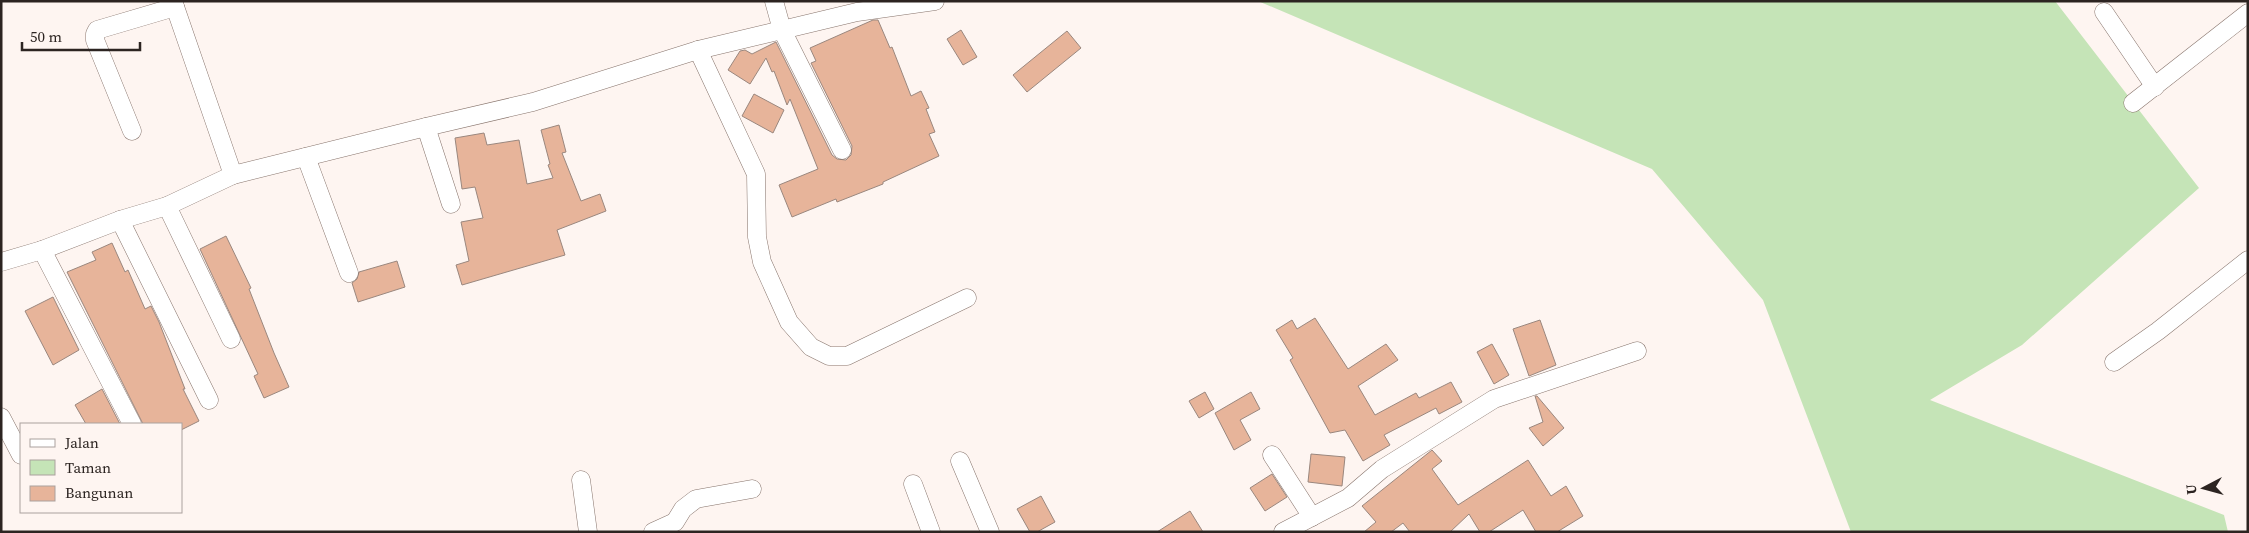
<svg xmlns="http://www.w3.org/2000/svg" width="2249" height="533" font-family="'Source Serif 4',serif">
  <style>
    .green { fill: #c5e4b7 }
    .building { fill: #e7b49a; stroke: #9a877e }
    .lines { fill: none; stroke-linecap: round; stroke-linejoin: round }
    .minor-casing { stroke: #87746c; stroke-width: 19 }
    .minor { stroke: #fff; stroke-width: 18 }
  </style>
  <rect width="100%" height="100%" fill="#fef5f1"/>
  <path class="green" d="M1258,1H2055L2199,188L2022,345L1930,400L2224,515L2228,532H1851L1763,300L1652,169Z"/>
  <g class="building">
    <path d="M873,20H878L890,48L892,47L911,96L921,91L929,108L926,109L935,132L929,134L939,156L883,182V184L837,202L836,199L792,217L779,185L818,169L790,99L787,105L774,71L772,72L766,58L750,84L728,70L740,51L745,50L752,54L776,42L832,155L837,159L846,160L851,155L852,146L811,63L816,61L810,48Z"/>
    <path d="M961,30L977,57L963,65L947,39Z"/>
    <path d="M1067,31L1081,48L1027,92L1013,75Z"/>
    <path d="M754,94L784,110L773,133L742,116Z"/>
    <path d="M559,125L566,152L562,153L581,201L600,194L606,211L557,230L565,255L462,285L456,265L469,261L461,222L483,218L475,187L462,189L455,138L484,133L487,145L519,140L527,184L553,178L548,165L550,164L541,130Z"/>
    <path d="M226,236L251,288L249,289L274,353L289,387L264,398L254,376L258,374L200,249Z"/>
    <path d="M112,243L125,272L128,270L145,309L151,306L159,322L185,389H183L199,421L181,430V424H143L67,272L96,260L92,252Z"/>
    <path d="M397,261L405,287L358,302L352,283L357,279L359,272Z"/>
    <path d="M53,297L79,350L53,365L25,311Z"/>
    <path d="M1315,318L1348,369L1386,344L1398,360L1358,386L1375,415L1416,393L1419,398L1451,382L1462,402L1439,414L1436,408L1384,435L1390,445L1363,461L1345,430L1330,433L1290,360L1293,358L1276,330L1292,320L1297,329Z"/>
    <path d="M1540,320L1556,365L1529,376L1513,329Z"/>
    <path d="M1492,344L1509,375L1494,384L1477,352Z"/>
    <path d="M102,389L120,424H86L75,405Z"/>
    <path d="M1205,392L1214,409L1199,418L1189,401Z"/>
    <path d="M1251,392L1260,409L1240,420L1251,440L1234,450L1215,413Z"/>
    <path d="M1535,396H1537L1564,428L1543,446L1529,428L1543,422Z"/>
    <path d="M1432,450L1442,461L1432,469L1458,505L1528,460L1551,496L1566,486L1583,516L1557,532H1536L1523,510L1489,532H1480L1469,514L1450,532H1410L1403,523L1391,532H1364L1376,522L1362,506Z"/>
    <path d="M1311,454L1345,457L1342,486L1308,482Z"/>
    <path d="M1272,474L1287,497L1265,511L1250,488Z"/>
    <path d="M1041,496L1055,522L1037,532H1030L1017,509Z"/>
    <path d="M1190,511L1203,532H1157Z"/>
  </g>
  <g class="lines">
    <defs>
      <g id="minor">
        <path d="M173,1L233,175"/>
        <path d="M774,1L782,30L842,150"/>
        <path d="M2104,12L2155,87"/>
        <path d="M698,50L756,174L757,237L762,262L789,322L811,347L829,356H847L967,298"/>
        <path d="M2133,103L2248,13"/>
        <path d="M426,127L451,204"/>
        <path d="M132,131L95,40V34L97,30L175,7"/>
        <path d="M306,157L349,273"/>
        <path d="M167,206L231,339"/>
        <path d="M120,220L209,400"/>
        <path d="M42,250L132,424"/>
        <path d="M1,262L42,250L120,220L167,206L233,175L426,127L533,102L698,50L857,12L935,1"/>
        <path d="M2114,362L2158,331L2248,260"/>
        <path d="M1,417L21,455"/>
        <path d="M1272,455L1312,517"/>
        <path d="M960,461L990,532"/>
        <path d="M581,480L588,532"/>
        <path d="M913,484L931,532"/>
        <path d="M653,532L675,522L683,509L696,499L752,489"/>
        <path d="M1283,532L1348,498L1382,469L1494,399L1637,351"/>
      </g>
    </defs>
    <use href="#minor" class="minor-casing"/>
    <use href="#minor" class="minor"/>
  </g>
  <rect width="2249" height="533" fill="none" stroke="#2c2421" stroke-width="5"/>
  <rect x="20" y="423" width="162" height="90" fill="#fef5f1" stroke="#aaa19e"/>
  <rect x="30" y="439" width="25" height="8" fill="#ffffff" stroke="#aaa19e"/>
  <text x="65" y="448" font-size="15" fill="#2c2421">Jalan</text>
  <rect x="30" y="460" width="25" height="15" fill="#c5e4b7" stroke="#aaa19e"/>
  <text x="65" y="473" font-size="15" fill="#2c2421">Taman</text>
  <rect x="30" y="486" width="25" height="15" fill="#e7b49a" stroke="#aaa19e"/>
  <text x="65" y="498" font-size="15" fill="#2c2421">Bangunan</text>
  <g transform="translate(2204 488) rotate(264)" stroke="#fef5f1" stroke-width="4" paint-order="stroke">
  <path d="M0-4L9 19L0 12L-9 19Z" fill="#2c2421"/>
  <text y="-8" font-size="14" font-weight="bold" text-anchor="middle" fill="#2c2421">U</text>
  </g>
  <path d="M22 42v8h118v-8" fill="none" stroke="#2c2421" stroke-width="2.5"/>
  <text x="30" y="42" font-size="15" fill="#2c2421" stroke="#fef5f1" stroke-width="4" paint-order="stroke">50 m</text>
</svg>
